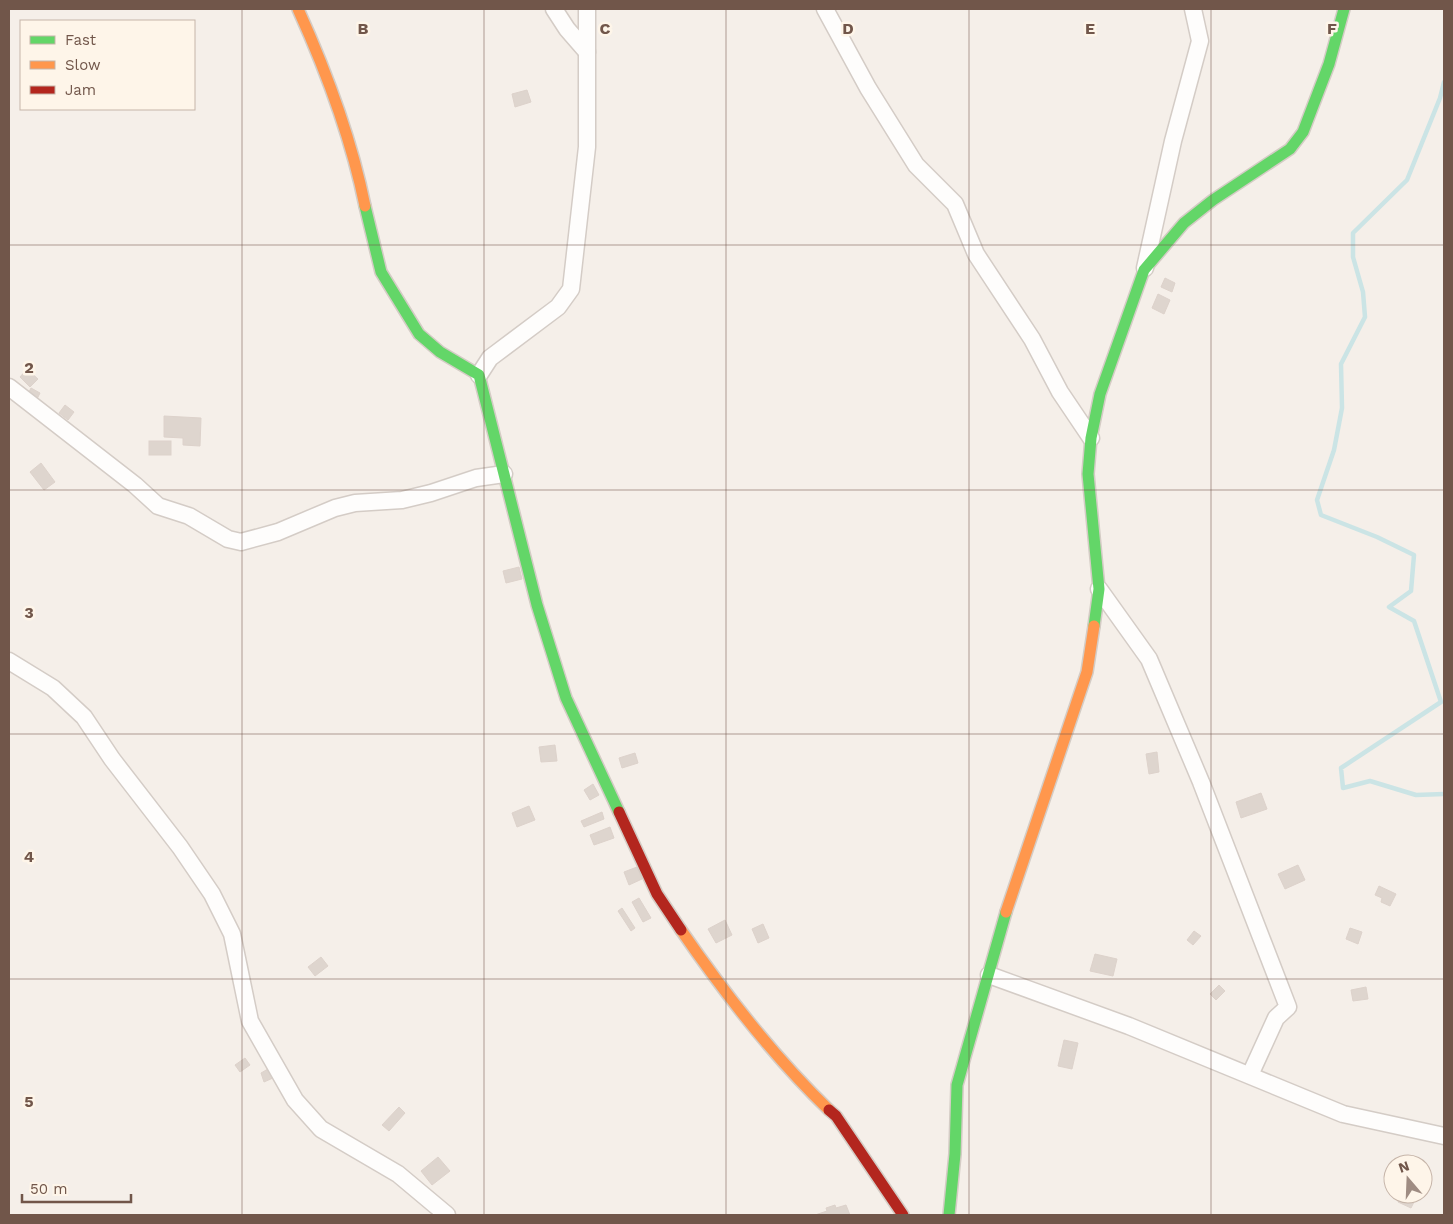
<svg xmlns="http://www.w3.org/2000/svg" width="1453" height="1224" font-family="'Work Sans',sans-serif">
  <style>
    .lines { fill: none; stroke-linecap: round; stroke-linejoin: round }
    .stream { stroke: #cbe4e5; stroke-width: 4.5 }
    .building { fill: #ded5ce; stroke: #ddd2cb }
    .street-casing { stroke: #d4ccc6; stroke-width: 19 }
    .fast-casing { stroke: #d4ccc5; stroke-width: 14 }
    .slow-casing { stroke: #d4ccc5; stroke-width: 14 }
    .jam-casing { stroke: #d4ccc5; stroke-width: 14 }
    .street { stroke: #fefdfc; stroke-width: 16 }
    .fast { stroke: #63d668; stroke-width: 11 }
    .slow { stroke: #ff974d; stroke-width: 11 }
    .jam { stroke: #b3261e; stroke-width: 11 }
    .grid { fill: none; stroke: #71564a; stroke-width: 1; stroke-opacity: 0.55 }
    .grid-label { font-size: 16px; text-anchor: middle; font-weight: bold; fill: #71564a; stroke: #fef5e9; stroke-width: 5; stroke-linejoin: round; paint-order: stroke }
  </style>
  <rect width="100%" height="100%" fill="#f5efe9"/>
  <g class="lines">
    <path class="stream" d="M1444,82L1440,98L1407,180L1353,233V257L1363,292L1365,317L1341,364L1342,408L1334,450L1317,500L1321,515L1377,537L1414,555L1411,591L1389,607L1414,621L1441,702L1341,768L1343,788L1370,781L1416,795L1444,794"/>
  </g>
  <g class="building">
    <path d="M527,90L531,102L515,107L512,94Z"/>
    <path d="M1165,278L1175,283L1172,292L1161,287Z"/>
    <path d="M1158,294L1170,300L1164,314L1152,308Z"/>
    <path d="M27,369L38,379L30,387L20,377Z"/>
    <path d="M31,388L40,393L36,401L27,396Z"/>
    <path d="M65,405L74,412L68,420L59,413Z"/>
    <path d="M164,416L201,418L200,446L183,445V438L164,437Z"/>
    <rect x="149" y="441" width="22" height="14"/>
    <path d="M41,463L55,482L44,490L30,472Z"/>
    <path d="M519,567L522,579L506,583L503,571Z"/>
    <path d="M555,745L557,761L541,762L539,747Z"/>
    <path d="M1157,752L1159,772L1149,774L1146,754Z"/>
    <path d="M635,753L638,763L622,768L619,758Z"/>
    <path d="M593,784L599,795L590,800L584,790Z"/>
    <path d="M1261,793L1267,809L1241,818L1236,802Z"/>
    <path d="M529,806L535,820L517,827L512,813Z"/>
    <path d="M602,812L604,819L584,827L581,821Z"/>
    <path d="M610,827L614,838L594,845L590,835Z"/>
    <path d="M1298,865L1305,880L1285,889L1278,874Z"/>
    <path d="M637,867L642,879L629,885L624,872Z"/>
    <path d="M1379,886L1396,894L1390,906L1381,902L1382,898L1375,895Z"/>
    <path d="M639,898L651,918L643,922L632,902Z"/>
    <path d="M622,908L635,928L631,931L618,911Z"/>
    <path d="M725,920L732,935L716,943L708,929Z"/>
    <path d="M763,924L769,938L758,943L752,929Z"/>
    <path d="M1350,928L1362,932L1358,944L1346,939Z"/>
    <path d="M1194,931L1201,936L1193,945L1187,940Z"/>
    <path d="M1095,954L1117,959L1113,976L1090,971Z"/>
    <path d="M321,957L328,966L315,976L308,967Z"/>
    <path d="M1219,985L1225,991L1216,1000L1210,994Z"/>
    <path d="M1366,987L1368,999L1353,1001L1351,990Z"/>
    <path d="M1064,1040L1078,1043L1072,1069L1058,1066Z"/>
    <path d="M245,1058L250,1065L240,1072L235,1065Z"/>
    <path d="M268,1069L273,1078L264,1082L261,1073Z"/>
    <path d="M399,1107L405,1113L389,1131L382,1125Z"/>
    <path d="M438,1157L450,1171L432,1185L421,1171Z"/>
    <path d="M1401,1194L1416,1198L1411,1208L1398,1202Z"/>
    <path d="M835,1205L836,1208L846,1205L850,1215H815L827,1211L826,1208Z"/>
  </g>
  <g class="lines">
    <defs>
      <g id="street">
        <path d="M554,9L567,29L587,52"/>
        <path d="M825,9L868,88L916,165L955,204L976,254L1032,339L1060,392L1091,438"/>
        <path d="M1145,268L1173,141L1200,41L1193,9"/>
        <path d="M479,375L490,358L558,307L571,289L587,147V9"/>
        <path d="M9,387L135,485L158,506L189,516L228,539L241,542L278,532L335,508L355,503L402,500L431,493L476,478L504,474"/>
        <path d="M1099,589L1149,659L1201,782L1288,1007L1276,1018L1250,1075"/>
        <path d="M9,661L53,688L84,717L112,759L180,847L212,894L232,934L250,1021L295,1100L321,1129L398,1174L447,1215"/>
        <path d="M989,975L1129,1026L1343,1114L1444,1136"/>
      </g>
      <g id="fast">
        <path d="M365,206L381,272L419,334L440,352L479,375L537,605L566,698L619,812"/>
        <path d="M1094,626L1099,589L1088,474L1091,438L1100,394L1144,270L1184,223L1213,200L1290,149L1303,132L1329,64L1344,9"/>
        <path d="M949,1215L955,1154L957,1085L1006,912"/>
      </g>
      <g id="slow">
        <path d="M298,9C327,73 351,137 365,206"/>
        <path d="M1006,912L1087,672L1094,626"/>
        <path d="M681,930C725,994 773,1056 829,1110"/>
      </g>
      <g id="jam">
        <path d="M619,812L657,894L681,930"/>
        <path d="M829,1110L836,1116L903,1215"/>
      </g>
    </defs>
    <use href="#street" class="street-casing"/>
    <use href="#fast" class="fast-casing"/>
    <use href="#slow" class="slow-casing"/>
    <use href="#jam" class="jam-casing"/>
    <use href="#street" class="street"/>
    <use href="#fast" class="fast"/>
    <use href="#slow" class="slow"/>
    <use href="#jam" class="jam"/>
  </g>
  <path class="grid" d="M242,9V1215M484,9V1215M726,9V1215M969,9V1215M1211,9V1215M9,245H1444M9,490H1444M9,734H1444M9,979H1444"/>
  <g class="grid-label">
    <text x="363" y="34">B</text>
    <text x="605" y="34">C</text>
    <text x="848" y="34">D</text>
    <text x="1090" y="34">E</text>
    <text x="1332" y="34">F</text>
    <text x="29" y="373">2</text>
    <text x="29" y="618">3</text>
    <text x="29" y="862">4</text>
    <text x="29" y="1107">5</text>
  </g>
  <rect width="1453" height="1224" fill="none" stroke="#71564a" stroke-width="20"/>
  <rect x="20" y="20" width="175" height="90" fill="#fef5e9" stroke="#c6b5a9"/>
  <rect x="30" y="36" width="25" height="8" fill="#63d668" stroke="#c6b5a9"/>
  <text x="65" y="45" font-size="15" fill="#71564a">Fast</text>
  <rect x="30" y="61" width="25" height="8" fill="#ff974d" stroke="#c6b5a9"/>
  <text x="65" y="70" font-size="15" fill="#71564a">Slow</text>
  <rect x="30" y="86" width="25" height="8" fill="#b3261e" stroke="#c6b5a9"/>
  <text x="65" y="95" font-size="15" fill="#71564a">Jam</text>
  <g transform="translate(1408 1179) rotate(341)"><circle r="24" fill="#fef5e9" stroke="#c6b5a9"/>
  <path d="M0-4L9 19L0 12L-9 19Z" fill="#9f8c82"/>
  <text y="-8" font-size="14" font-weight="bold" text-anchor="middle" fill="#71564a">N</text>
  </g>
  <path d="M22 1194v8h109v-8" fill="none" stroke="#71564a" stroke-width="2.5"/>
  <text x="30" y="1194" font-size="15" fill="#71564a" stroke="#fef5e9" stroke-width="4" paint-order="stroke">50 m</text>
</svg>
